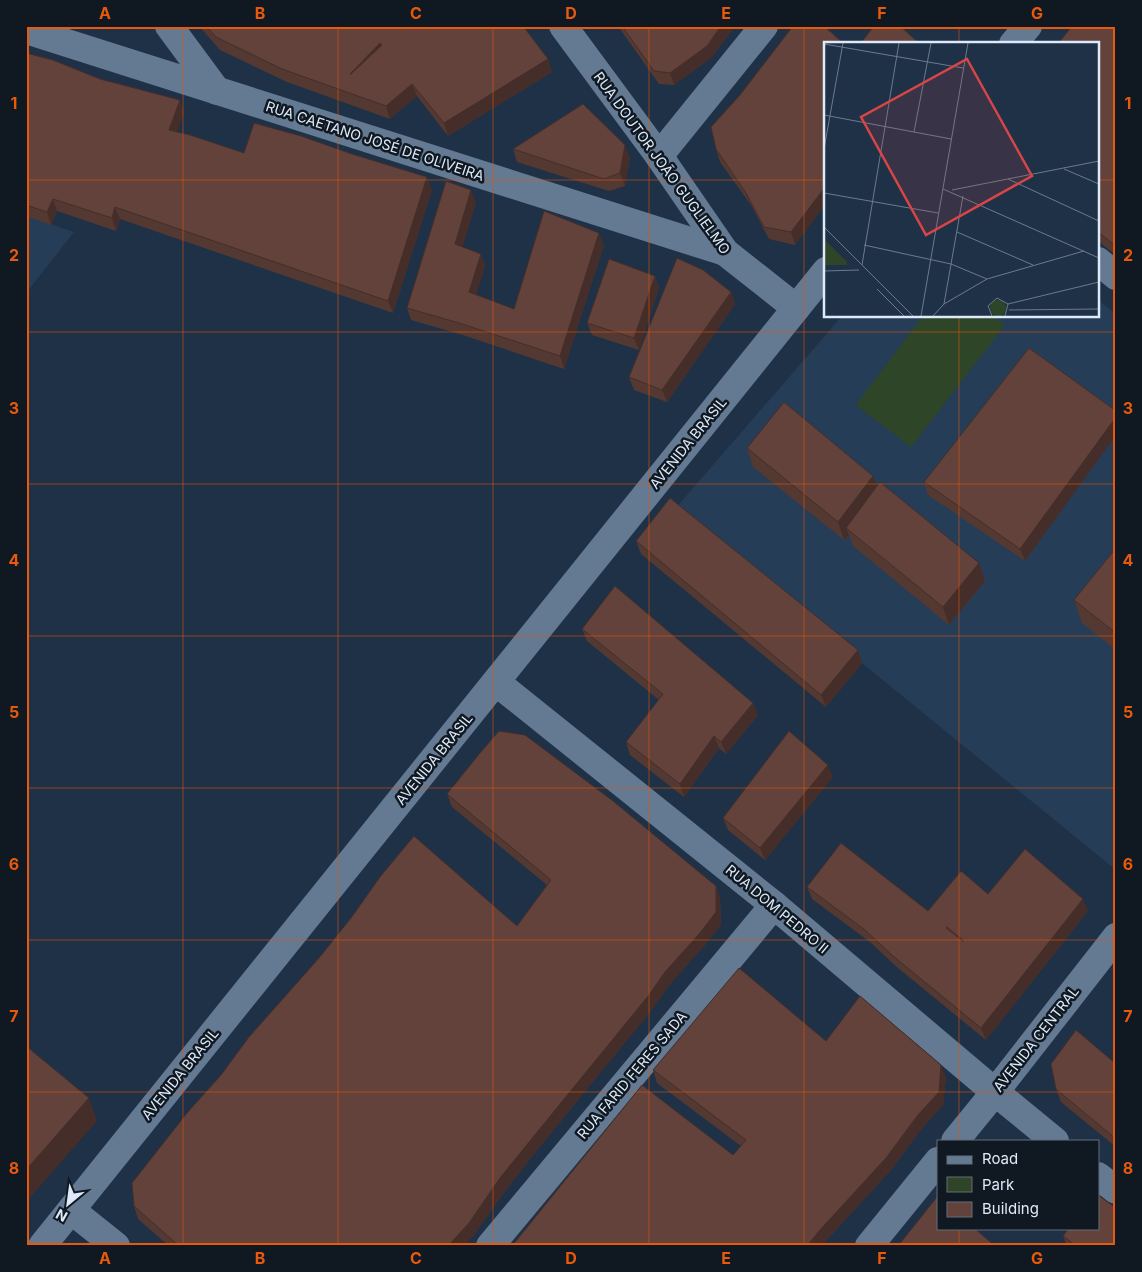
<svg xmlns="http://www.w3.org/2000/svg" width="1142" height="1272" font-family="Inter,sans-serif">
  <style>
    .built { fill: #253d57 }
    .green { fill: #2e4527 }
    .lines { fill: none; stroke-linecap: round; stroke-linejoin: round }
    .minor { stroke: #647992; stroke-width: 28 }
    .wall { fill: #543932 }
    .shaded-wall { fill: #452e29 }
    .building { fill: #62423a; stroke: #452e29; fill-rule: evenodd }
    .grid { fill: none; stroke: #e8590c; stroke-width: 1; stroke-opacity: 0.55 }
    .labels { text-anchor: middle; stroke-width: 5; stroke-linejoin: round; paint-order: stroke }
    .street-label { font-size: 14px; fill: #deeaf9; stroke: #101922 }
    .inset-road { fill: none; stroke: #6b7b8e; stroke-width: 1 }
    .view { fill: #d74547; fill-opacity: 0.15; stroke: #d74547; stroke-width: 2.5 }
    .inset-edge { fill: none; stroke: #deeaf9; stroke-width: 2.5 }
    .neatline { fill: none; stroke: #e8590c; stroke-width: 2 }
    .grid-label { font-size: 16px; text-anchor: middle; font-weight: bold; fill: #e8590c }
  </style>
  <rect width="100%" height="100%" fill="#1e3147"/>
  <g class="built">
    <path d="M26,216L74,232L26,293Z"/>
    <path d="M1098,300L1116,314V870L674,510L842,316H1098Z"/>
  </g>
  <path class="green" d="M923,316H993L1005,325L911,447L856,405Z"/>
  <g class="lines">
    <g class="minor">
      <path d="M169,26L217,91"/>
      <path d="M563,26L659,156L725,252L796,308"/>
      <path d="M26,30L725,252"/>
      <path d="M1013,44L1028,26"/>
      <path d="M659,156L764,26"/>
      <path d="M1098,261L1116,276"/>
      <path d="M496,682L774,905L995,1092L1055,1141"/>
      <path d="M955,1141L995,1092L1116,937"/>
      <path d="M1098,1176L1116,1190"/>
      <path d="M71,1210L116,1246"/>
      <path d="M42,1246L826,271"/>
      <path d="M490,1246L774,905"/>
      <path d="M869,1246L938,1161"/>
    </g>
  </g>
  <g class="wall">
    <path d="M199,26H523L548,59L552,72L448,136L417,96L390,119L287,82L220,50Z"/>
    <path d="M619,26H731L732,30L711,58L674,85L659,84L620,29Z"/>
    <path d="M793,26L795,245L769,239L751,205L720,162L716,149L740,95Z"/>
    <path d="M1116,26V255L1098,241V44Z"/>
    <path d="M26,53L184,112L177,132L244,153L432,190L393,313L120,219L116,231L57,211L51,225L26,216Z"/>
    <path d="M513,149L630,157L625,186L609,191L517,162Z"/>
    <path d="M476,202L462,247L481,254L485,266L476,295L514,309L604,245L564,369L463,335L411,320L407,308Z"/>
    <path d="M655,276L659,288L639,350L592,335L587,323Z"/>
    <path d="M731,292L735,304L667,402L634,390L629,377Z"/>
    <path d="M1029,348L1025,561L928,495L924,482Z"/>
    <path d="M747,448L877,486L979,563L985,581L949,625L853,546L849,535L844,540L753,467Z"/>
    <path d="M636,541L858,650L862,663L826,707L641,554Z"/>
    <path d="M1116,548V650L1082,623L1074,600Z"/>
    <path d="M582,629L753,703L758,715L726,754L719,748L684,797L630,755L626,742L659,700L587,641Z"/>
    <path d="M833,777L765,860L728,830L723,818Z"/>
    <path d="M447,794L716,886L720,898L721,925L704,946L670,984L654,1007L538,1149L505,1191L474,1235L464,1246H169L138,1219L134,1206L517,926L547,885L452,807Z"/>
    <path d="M807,887L928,911L988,894L1088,911L986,1040L898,968L870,942L812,899Z"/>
    <path d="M826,1041L946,1077L943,1105L922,1128L891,1170L821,1246H512L733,1155L741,1146L657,1083L653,1070Z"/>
    <path d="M1116,1064V1147L1061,1102L1056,1089Z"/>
    <path d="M1063,1236L1116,1246H1067Z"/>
  </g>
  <g class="shaded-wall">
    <path d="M721,26H731L732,30L711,58L674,85L670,73Z"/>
    <path d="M380,43L385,55L355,86L350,74Z"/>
    <path d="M548,59L552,72L448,136L444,123Z"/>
    <path d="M412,84L417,96L390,119L386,106Z"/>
    <path d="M180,100L184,112L174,143L169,130Z"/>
    <path d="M625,145L630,157L625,186L620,173Z"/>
    <path d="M427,177L432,190L393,313L388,301Z"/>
    <path d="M826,186V204L795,245L791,232Z"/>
    <path d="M471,190L476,202L460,256L455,244Z"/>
    <path d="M53,199L57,211L51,225L47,212Z"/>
    <path d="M115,207L120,219L116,231L112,218Z"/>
    <path d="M599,233L604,245L564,369L560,356Z"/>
    <path d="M481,254L485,266L473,304L469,292Z"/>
    <path d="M655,276L659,288L639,350L634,338Z"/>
    <path d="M731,292L735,304L667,402L662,390Z"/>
    <path d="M1116,417V435L1025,561L1020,549Z"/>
    <path d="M873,476L880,494L846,528L849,535L844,540L838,522Z"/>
    <path d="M979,563L985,581L949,625L943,607Z"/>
    <path d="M858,650L862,663L826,707L821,695Z"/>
    <path d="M753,703L758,715L726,754L721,742Z"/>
    <path d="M714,736L719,748L684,797L680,784Z"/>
    <path d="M828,765L833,777L765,860L760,848Z"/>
    <path d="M716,886L720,898L721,925L704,946L670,984L654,1007L538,1149L505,1191L474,1235L464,1246H448L500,1178Z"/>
    <path d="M1083,899L1088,911L986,1040L981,1028Z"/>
    <path d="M941,1065L946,1077L943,1105L922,1128L891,1170L821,1246H807Z"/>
    <path d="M89,1098L97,1121L26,1202V1170Z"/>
  </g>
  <g class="building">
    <path d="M206,26H523L548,59L444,123L412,84L386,106L282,69L216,37ZM380,43L382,45L351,74H350Z"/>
    <path d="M622,26H721L707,46L670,73L654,71Z"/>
    <path d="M793,26H824L844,44H826V186L791,232L764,227L746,193L716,149L711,127L740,95Z"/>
    <path d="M874,26H900L920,44H860Z"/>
    <path d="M1072,26H1116V246L1098,232V44H1058Z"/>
    <path d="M26,53L53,60L100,79L180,100L169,130L190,135L244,153L254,123L301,136L352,154L427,177L388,301L115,207L112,218L53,199L47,212L26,205Z"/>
    <path d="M583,104L625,145L620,173L604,179L513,149Z"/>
    <path d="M446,181L471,190L455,244L481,254L469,292L514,309L544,211L599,233L560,356L459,323L407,308Z"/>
    <path d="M677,258L703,270L731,292L662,390L629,377Z"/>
    <path d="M609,259L655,276L634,338L587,323Z"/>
    <path d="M1029,348L1116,411V417L1020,549L924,482Z"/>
    <path d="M784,402L873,476L838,522L747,448Z"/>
    <path d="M880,482L979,563L943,607L846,528Z"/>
    <path d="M670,498L858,650L821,695L636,541Z"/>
    <path d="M1116,548V633L1074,600Z"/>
    <path d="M615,586L753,703L721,742L714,736L680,784L626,742L663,694L582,629Z"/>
    <path d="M499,731L525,735L613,801L716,886V912L700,933L665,972L649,995L534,1136L500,1178L469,1223L448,1246H179L134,1206L132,1183L187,1113L221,1075L249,1037L319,958L351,918L380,877L414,836L517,926L551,880L447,794L480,753Z"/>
    <path d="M789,731L828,765L760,848L723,818Z"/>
    <path d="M841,843L928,911L961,871L988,894L1025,849L1083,899L981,1028L893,956L865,930L807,887ZM947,927L964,941H963L946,928Z"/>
    <path d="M739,968L826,1041L860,996L941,1065L939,1092L918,1115L886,1158L819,1231L807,1246H666L663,1244L662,1246H512L642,1085L733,1155L746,1140L653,1070Z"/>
    <path d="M1076,1030L1116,1064V1139L1056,1089L1051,1064Z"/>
    <path d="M26,1046L89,1098L26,1170Z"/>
    <path d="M1098,1195L1116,1208V1246H1076L1063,1236L1069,1228H1098Z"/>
    <path d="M937,1197L938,1198V1228H974L995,1246H898Z"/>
  </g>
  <path class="grid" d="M183,26V1246M338,26V1246M493,26V1246M649,26V1246M804,26V1246M959,26V44M26,180H826M1098,180H1116M959,316V1141M26,332H1116M26,484H1116M26,636H1116M26,788H1116M26,940H1116M26,1092H1116M959,1228V1246"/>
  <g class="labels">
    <g class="street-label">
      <text transform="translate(375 141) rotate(18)" y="5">RUA CAETANO JOSÉ DE OLIVEIRA</text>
      <text transform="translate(662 163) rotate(54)" y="5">RUA DOUTOR JOÃO GUGLIELMO</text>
      <text transform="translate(688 443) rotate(-51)" y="5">AVENIDA BRASIL</text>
      <text transform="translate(434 759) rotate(-51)" y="5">AVENIDA BRASIL</text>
      <text transform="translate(777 909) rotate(40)" y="5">RUA DOM PEDRO II</text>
      <text transform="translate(1036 1039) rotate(-52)" y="5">AVENIDA CENTRAL</text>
      <text transform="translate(180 1074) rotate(-51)" y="5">AVENIDA BRASIL</text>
      <text transform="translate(632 1075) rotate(-50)" y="5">RUA FARID FERES SADA</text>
    </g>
  </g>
  <g transform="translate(824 42)">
    <rect width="275" height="275" fill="#1e3147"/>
    <path d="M0,197L23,220V223H0ZM166 266a8 8 0 1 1 16 0a8 8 0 1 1-16 0Z" fill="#2e4527"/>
    <path class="inset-road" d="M0,2L139,26M0,73L127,97M90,90L107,1M0,107L19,1M240,127L275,142M184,137L275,179M119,147L275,216M128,148L275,119M0,151L114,171M0,185L89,274M133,190L209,223M40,203L127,222L163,237M38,223L75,1M0,229L35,228M53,247L80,274M120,262L139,154M184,262L275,240M185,268L275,267M97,274L144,1M109,274L120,262L163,237L260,209M168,274L164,264L173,256L184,262L181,274"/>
    <path class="view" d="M143,17L208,134L102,193L37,75Z"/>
    <rect width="275" height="275" class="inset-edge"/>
  </g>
  <rect width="1142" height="1272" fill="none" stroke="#101922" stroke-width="55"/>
  <rect x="937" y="1140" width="162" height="90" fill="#101922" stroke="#626d78"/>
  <rect x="947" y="1156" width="25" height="8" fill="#647992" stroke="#626d78"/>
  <text x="982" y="1164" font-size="15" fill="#deeaf9">Road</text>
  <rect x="947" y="1177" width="25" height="15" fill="#2e4527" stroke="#626d78"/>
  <text x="982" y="1190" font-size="15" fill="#deeaf9">Park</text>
  <rect x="947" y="1202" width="25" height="15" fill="#62423a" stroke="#626d78"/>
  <text x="982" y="1214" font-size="15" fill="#deeaf9">Building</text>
  <g transform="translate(68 1204) rotate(209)" stroke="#101922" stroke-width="4" paint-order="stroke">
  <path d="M0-4L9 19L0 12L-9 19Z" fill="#deeaf9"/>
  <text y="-8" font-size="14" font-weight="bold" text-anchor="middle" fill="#deeaf9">N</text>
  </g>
  <rect x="28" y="28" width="1086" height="1216" class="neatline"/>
  <g class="grid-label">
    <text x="105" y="19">A</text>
    <text x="260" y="19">B</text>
    <text x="416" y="19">C</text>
    <text x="571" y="19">D</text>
    <text x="726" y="19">E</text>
    <text x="882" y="19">F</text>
    <text x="1037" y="19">G</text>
    <text x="14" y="109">1</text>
    <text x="1128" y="109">1</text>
    <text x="14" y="261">2</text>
    <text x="1128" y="261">2</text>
    <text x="14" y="414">3</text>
    <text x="1128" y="414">3</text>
    <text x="14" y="566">4</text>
    <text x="1128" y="566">4</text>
    <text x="14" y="718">5</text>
    <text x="1128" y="718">5</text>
    <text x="14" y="870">6</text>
    <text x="1128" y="870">6</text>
    <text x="14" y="1022">7</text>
    <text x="1128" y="1022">7</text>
    <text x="14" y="1174">8</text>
    <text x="1128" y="1174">8</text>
    <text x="105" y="1264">A</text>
    <text x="260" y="1264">B</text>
    <text x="416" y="1264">C</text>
    <text x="571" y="1264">D</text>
    <text x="726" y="1264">E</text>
    <text x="882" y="1264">F</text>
    <text x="1037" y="1264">G</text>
  </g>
</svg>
